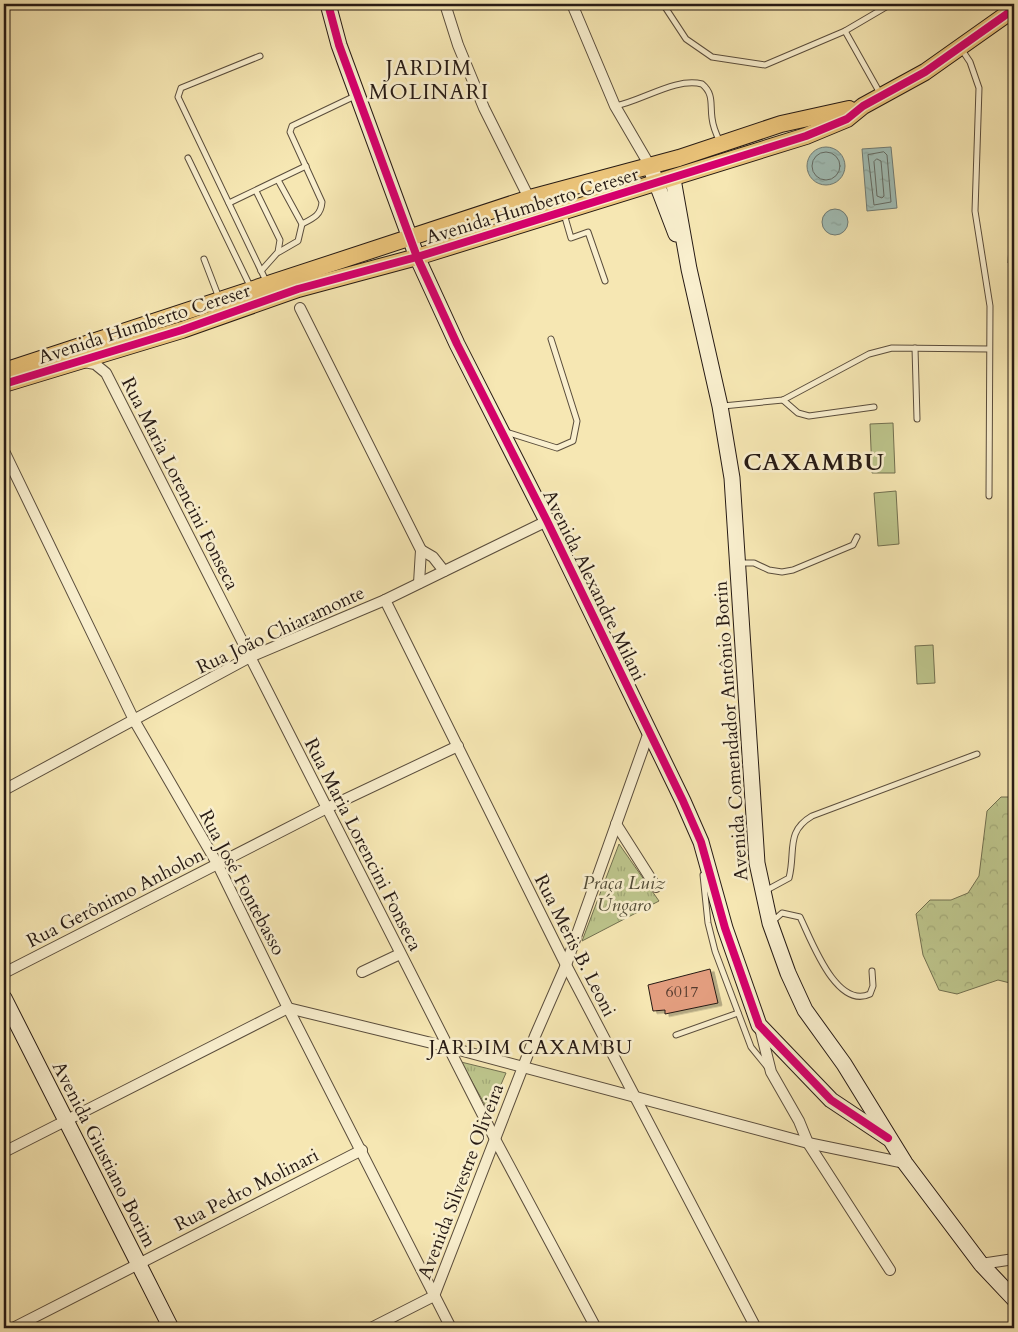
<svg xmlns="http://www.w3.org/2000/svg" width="1018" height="1332" font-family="Cardo,serif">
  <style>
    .forest { fill: url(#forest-crowns); stroke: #727050 }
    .park { fill: url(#park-tufts); stroke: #727050 }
    .garden { fill: #bdc58c; stroke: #727050 }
    .water { fill: url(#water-ripples); stroke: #6f7c76 }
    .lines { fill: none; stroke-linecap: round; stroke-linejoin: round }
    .shore { stroke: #636c66; stroke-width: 1 }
    .building { fill: #e29d7e; stroke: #261a14; filter: url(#shadow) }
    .lane-casing { stroke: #5a4d3c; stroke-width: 7 }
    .street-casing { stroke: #5a4d3c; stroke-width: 12 }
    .secondary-casing { stroke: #261a14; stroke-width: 17 }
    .primary-casing { stroke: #261a14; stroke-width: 18 }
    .lane { stroke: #f9efce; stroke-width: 5 }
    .street { stroke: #f9efce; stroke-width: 10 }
    .secondary { stroke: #f9efce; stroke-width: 15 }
    .primary { stroke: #ebc47a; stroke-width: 16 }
    .cycleway-casing { stroke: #f9efce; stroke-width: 11 }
    .cycleway { stroke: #d6006c; stroke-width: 8 }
    .labels { text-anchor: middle; stroke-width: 5; stroke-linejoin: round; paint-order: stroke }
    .number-label { font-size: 16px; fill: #553b2e }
    .street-label { font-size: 19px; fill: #261a14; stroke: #f9efce }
    .park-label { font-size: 19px; font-style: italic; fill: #534d38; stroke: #f9efce }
    .neighbourhood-label { font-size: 20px; letter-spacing: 1px; fill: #261a14; stroke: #f9efce }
    .quarter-label { font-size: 21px; letter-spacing: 1px; fill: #261a14; stroke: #f9efce }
    .district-label { font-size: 24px; font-weight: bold; letter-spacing: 1px; fill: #261a14; stroke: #f9efce }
  </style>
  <defs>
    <pattern id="forest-crowns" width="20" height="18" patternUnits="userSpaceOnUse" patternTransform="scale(1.25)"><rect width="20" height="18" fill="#bdc58c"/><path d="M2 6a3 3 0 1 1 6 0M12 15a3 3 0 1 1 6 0" fill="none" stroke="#a2a978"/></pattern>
    <pattern id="park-tufts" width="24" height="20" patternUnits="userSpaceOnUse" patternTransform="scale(1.25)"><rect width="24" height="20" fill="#bdc58c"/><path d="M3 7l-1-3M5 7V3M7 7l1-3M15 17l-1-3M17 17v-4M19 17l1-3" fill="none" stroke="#a2a978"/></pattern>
    <pattern id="water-ripples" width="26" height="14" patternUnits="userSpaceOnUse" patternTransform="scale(1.25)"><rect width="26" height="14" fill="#a0beb7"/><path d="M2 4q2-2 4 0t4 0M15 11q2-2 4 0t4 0" fill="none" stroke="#8aa39c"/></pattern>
    <filter id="shadow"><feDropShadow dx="4" dy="2.5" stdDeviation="0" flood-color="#0004"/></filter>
  </defs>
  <rect width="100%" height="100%" fill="#f6e7b3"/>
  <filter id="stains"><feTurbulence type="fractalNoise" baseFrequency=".004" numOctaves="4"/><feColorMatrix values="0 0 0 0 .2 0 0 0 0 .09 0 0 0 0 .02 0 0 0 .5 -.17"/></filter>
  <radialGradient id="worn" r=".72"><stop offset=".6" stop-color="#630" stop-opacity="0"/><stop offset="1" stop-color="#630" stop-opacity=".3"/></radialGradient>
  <path class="forest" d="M1001,797H1014V984L998,980L957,994L939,990L923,955L916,914L930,900H951L968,893L979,876L987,811Z"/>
  <g class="park">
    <path d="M619,844L659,901L582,941Z"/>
    <path d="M461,1062L506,1073L489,1112Z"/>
  </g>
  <g class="garden">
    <path d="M1014,159V264L1008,263Z"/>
    <path d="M893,423L895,473H872L870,424Z"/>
    <path d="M896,491L899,544L878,546L874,493Z"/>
    <path d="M933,645L935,683L917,684L915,646Z"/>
  </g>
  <g class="water">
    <path d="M891,147L897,208L867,211L862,149Z"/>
    <circle cx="826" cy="166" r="19"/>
    <circle cx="835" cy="222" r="13"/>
  </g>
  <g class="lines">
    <g class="shore">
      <path d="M884,152L887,155L891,202L874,205L868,155Z"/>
      <circle cx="826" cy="166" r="14"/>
      <path d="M877,159L881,161L884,196L882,198L877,196L874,162Z"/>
    </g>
  </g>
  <path class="building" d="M710,969L718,1003L665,1014V1010L653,1011L648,985Z"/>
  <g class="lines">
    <defs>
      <g id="lane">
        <path d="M663,4L686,39L712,57L765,65L845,31L891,4"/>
        <path d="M845,31L881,95"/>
        <path d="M962,50L970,62L979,88L975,211L990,306L989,496"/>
        <path d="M260,56L181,88L178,97L267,283"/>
        <path d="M615,106C642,101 676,77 702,84C714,94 710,104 712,118C713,127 716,134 720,142"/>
        <path d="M188,158L251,288"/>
        <path d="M278,180L302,224L298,241L279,252"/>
        <path d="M256,191L280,240L278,252L261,271"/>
        <path d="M229,203L306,166"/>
        <path d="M564,214L571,238L588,232L605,281"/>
        <path d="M302,224C314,218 321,215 322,202L290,132L292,126L355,96"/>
        <path d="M204,259L219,298"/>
        <path d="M915,348L917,419"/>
        <path d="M783,400L798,413L809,416L874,407"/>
        <path d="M723,406L783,400L869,354L892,348L989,349"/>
        <path d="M506,432L557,448L573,441L577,421L551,339"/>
        <path d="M739,563H754L769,570L782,572L793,570L853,545L857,537"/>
        <path d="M703,875L708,923L715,951L751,1047L768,1068"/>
        <path d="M765,891L789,878C796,851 785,832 812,816L977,754"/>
        <path d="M773,921L782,913L800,917C811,939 836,1010 870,994L873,986L872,971"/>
        <path d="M676,1035L738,1013"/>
      </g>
      <g id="street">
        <path d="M445,4L458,45L484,108L539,218"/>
        <path d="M572,4L615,106L650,166"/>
        <path d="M300,308L421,550L419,583"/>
        <path d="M84,362L95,364L106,373L496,1141L596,1328"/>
        <path d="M4,451L134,720L218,865L288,1008L451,1328"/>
        <path d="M421,550L433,557L444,571"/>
        <path d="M385,600L566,965L756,1328"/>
        <path d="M4,790L250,657L385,600L547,521"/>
        <path d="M616,824L656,887"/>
        <path d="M362,972L400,954"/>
        <path d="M4,973L327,808L458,746"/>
        <path d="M760,1028L771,1072L799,1121L808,1143L890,1270"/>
        <path d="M4,1152L288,1008L448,1047L808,1143L905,1163"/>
        <path d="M981,1264L1014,1259"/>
        <path d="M13,1328L362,1150"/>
        <path d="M371,1328L434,1296L535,1036L566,965L649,732"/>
      </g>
      <g id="secondary">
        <path d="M328,4L339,45L417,257L457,344L547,521L683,801L701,842L725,928L759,1025L831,1100L888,1138"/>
        <path d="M650,166L676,234"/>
        <path d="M673,179L689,269L720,406L732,478L757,863L770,923L788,973L805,1010L844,1064L905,1163L981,1264L1014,1299"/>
        <path d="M4,998L171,1328"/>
      </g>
      <g id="primary">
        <path d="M4,371L530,198L679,158L781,124L849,109"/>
        <path d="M4,384L182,330L298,289L417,257L806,136L847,119L863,106L925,72L1014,9"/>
      </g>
    </defs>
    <use href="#lane" class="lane-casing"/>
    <use href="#street" class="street-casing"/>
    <use href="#secondary" class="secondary-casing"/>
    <use href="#primary" class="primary-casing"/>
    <use href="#lane" class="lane"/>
    <use href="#street" class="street"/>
    <use href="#secondary" class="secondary"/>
    <use href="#primary" class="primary"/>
    <defs>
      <g id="cycleway">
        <path d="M328,4L339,45L417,257L457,344L547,521L683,801L701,842L725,928L759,1025L831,1100L888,1138"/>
        <path d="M4,384L182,330L298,289L417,257L806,136L847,119L863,106L925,72L1014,9"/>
      </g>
    </defs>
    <use href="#cycleway" class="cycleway-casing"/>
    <use href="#cycleway" class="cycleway"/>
  </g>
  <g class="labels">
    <g class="number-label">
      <text x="682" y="997">6017</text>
    </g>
    <g class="street-label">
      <text transform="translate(532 205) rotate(-17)" y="7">Avenida Humberto Cereser</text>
      <text transform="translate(144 323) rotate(-18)" y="7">Avenida Humberto Cereser</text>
      <text transform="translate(181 483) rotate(63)" y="7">Rua Maria Lorencini Fonseca</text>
      <text transform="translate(595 585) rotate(64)" y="7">Avenida Alexandre Milani</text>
      <text transform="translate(280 629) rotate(-25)" y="7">Rua João Chiaramonte</text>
      <text transform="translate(730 731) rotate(-94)" y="7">Avenida Comendador Antônio Borin</text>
      <text transform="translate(364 844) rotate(63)" y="7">Rua Maria Lorencini Fonseca</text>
      <text transform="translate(243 882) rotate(62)" y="7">Rua José Fontebasso</text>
      <text transform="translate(115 897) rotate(-27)" y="7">Rua Gerônimo Anholon</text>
      <text transform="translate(576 945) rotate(63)" y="7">Rua Meris B. Leoni</text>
      <text transform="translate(105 1154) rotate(63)" y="7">Avenida Giustiano Borim</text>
      <text transform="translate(460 1181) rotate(-69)" y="7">Avenida Silvestre Oliveira</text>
      <text transform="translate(246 1189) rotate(-27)" y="7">Rua Pedro Molinari</text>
    </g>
    <g class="park-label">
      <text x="624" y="889">Praça Luiz<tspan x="624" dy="22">Úngaro</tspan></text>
    </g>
    <g class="neighbourhood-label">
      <text x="531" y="1054">JARDIM CAXAMBU</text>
    </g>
    <g class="quarter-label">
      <text x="429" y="75">JARDIM<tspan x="429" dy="24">MOLINARI</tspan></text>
    </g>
    <g class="district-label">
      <text x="814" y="470">CAXAMBU</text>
    </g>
  </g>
  <rect width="1018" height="1332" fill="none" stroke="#f6e7b3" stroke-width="20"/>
  <rect x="5" y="5" width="1008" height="1322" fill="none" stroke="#261a14" stroke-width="2.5"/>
  <rect x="10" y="10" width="998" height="1312" fill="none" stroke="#261a14"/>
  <rect width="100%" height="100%" filter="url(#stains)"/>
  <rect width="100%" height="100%" fill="url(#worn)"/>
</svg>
